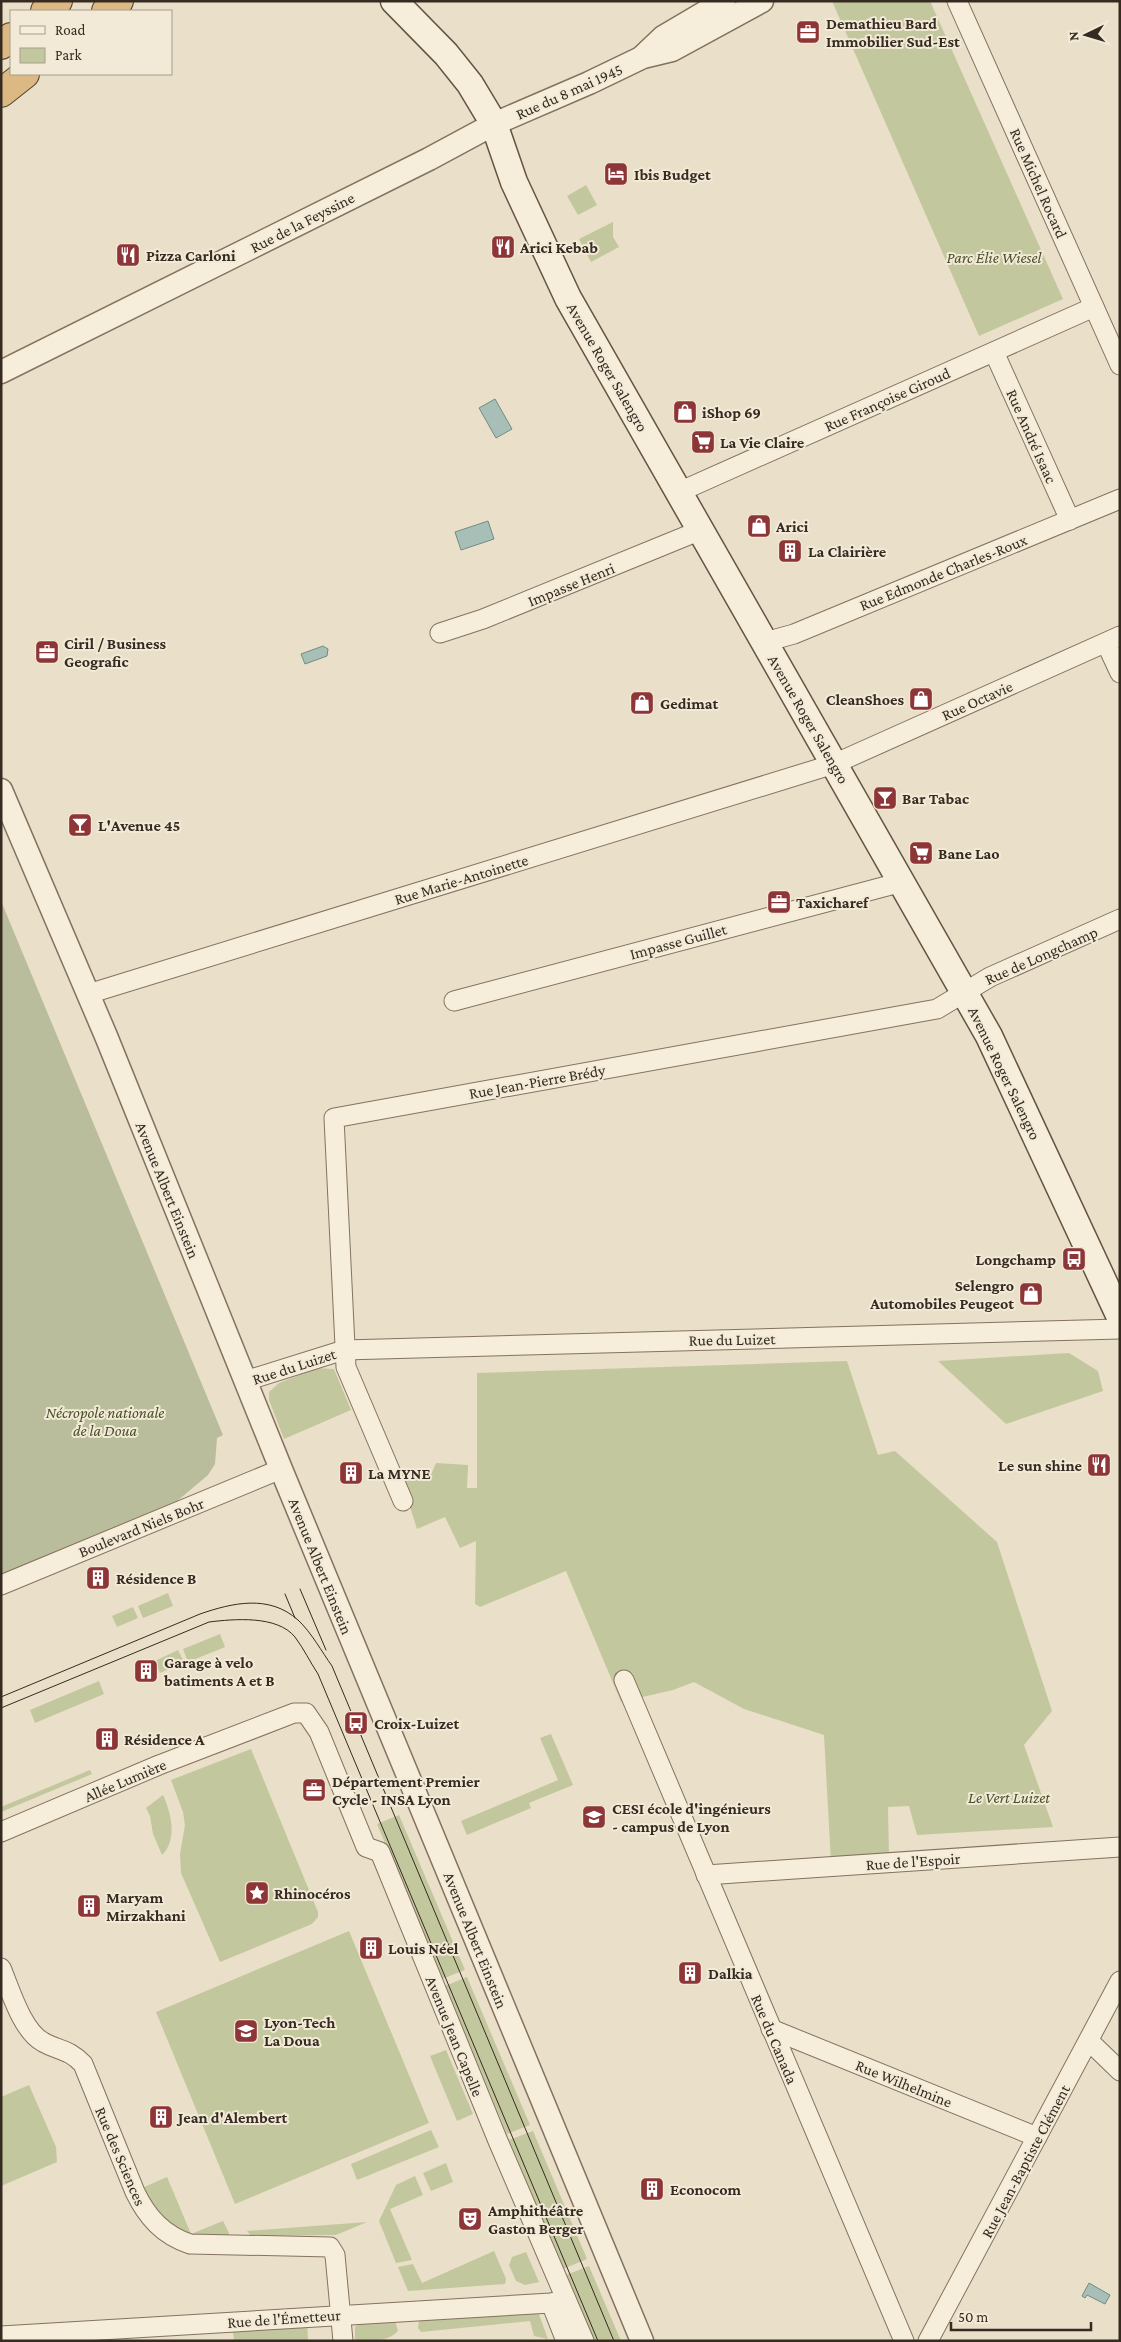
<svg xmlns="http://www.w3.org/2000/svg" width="1121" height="2342" font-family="'Crimson Pro',serif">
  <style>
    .green { fill: #c3c79d }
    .cemetery { fill: #babd9b }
    .water { fill: #a8bfb8; stroke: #708c84 }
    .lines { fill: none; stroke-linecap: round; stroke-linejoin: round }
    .minor-casing { stroke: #84725f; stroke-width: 21 }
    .tertiary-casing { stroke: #84725f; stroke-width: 25 }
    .secondary-casing { stroke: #665342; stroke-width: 29 }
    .trunk-casing { stroke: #534132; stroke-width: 30 }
    .minor { stroke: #f6edda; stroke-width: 19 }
    .tertiary { stroke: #f6edda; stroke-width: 22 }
    .secondary { stroke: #f6edda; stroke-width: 26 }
    .trunk { stroke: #dcb883; stroke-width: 28 }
    .tram { stroke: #362b21; stroke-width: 1 }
    .labels { text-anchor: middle; stroke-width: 4; stroke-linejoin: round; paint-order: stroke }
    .poi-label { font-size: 16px; font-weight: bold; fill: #362b21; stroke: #f2ead7; text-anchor: start }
    .street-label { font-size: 16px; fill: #362b21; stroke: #f2ead7 }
    .park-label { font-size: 16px; font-style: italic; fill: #48502a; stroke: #f2ead7 }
  </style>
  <rect width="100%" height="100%" fill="#eadfc8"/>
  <g class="green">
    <path d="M832,1H930L1063,299L979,336Z"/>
    <path d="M586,185L597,205L578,215L567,196Z"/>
    <path d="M613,222V237L619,247L591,262L579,239Z"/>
    <path d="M1069,1353L1098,1371L1103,1391L1006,1424L938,1361Z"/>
    <path d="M847,1361L878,1455L895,1451L997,1542L1052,1711L1024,1745L1053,1827L917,1835L909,1806L888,1807L889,1856L831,1863L824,1735L744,1709L694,1682L673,1690L621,1702L566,1571L480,1607L475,1604L476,1541L460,1548L445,1517L417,1529L401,1478L430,1477L436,1463L468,1465L467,1488H477V1373Z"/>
    <path d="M316,1368L334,1369L351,1410L284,1439L269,1400V1392L279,1383Z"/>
    <path d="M168,1593L173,1606L143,1618L138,1606Z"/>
    <path d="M133,1607L138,1618L117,1627L112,1616Z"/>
    <path d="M220,1634L225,1647L188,1662L183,1649Z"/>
    <path d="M178,1650L184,1662L160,1673L155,1661Z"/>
    <path d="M99,1681L104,1694L35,1723L30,1710Z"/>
    <path d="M551,1734L573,1785L529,1803L531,1808L467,1835L461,1821L558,1780L540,1738Z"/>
    <path d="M251,1749L318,1912V1917L312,1924L220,1962L181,1873L180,1854L185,1825L183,1812L171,1780Z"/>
    <path d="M90,1770L92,1774L1,1812V1807Z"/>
    <path d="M163,1795C171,1812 178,1840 162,1855L153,1834L150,1816L146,1808Z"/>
    <path d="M399,1815L465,1970L442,1979L377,1824Z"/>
    <path d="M349,1931L429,2123L235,2204L156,2012Z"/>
    <path d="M467,1977L530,2125L507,2134L445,1986Z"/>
    <path d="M446,2050L473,2114L457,2121L430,2056Z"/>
    <path d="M29,2085L56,2147L57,2162L1,2186V2097Z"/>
    <path d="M431,2130L439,2147L357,2180L351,2164Z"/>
    <path d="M533,2131L587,2259L563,2269L509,2140Z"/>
    <path d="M446,2163L453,2182L431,2191L423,2173Z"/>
    <path d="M415,2176L423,2195L390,2209L412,2260L396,2263L379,2221L396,2185Z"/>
    <path d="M167,2177L191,2234L223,2221L229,2233L228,2236L185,2235L155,2215L142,2188Z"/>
    <path d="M367,2222L336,2235L257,2236H251L247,2231Z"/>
    <path d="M494,2251L506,2279L505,2284L408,2291L398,2267L413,2264L422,2283Z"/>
    <path d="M526,2252L539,2282L525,2285L516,2281L509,2265L512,2257Z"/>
    <path d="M589,2266L621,2341H594L566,2275Z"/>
    <path d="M537,2309L548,2339L534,2336L530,2321L421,2332L418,2328L419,2321L423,2318Z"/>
    <path d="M307,2320L308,2341H234L233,2332Z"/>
    <path d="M395,2321L398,2331C388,2342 371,2341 355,2341V2327L360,2322Z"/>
  </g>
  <path class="cemetery" d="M1,901L223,1435L217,1438L215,1464L208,1475L170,1507L1,1576Z"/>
  <g class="water">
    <path d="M495,399L512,429L496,438L479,408Z"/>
    <path d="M488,521L494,539L461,550L455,532Z"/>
    <path d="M323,646L328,649L327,656L305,664L301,654Z"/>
    <path d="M1089,2283L1110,2295L1105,2304L1087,2295L1085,2298L1082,2296Z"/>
  </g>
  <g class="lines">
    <defs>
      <g id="minor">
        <path d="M957,1L1120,365"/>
        <path d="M994,352L1070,520"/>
        <path d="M679,492L1094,307"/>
        <path d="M440,633L483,619L701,530"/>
        <path d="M765,642L794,634L1120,499"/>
        <path d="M1106,643L1120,673"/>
        <path d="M88,994L834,764L1120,636"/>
        <path d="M454,1001L902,882"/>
        <path d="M245,1381L344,1350L1120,1329"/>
        <path d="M403,1501L346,1367L334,1118L937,1009L990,977L1120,919"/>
        <path d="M1,1585L281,1469"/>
        <path d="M624,1680L904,2341"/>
        <path d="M1,1832L159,1765L294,1713H306L319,1732L366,1847L380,1852L498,2141L584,2341"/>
        <path d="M706,1875L1120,1847"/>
        <path d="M1,1968C10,1989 22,2031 43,2042C59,2051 69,2049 83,2064L135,2192C147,2217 163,2235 190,2244L330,2247L335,2255L343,2341"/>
        <path d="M771,2029L1037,2137"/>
        <path d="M1089,2041L1120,2071"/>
        <path d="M551,2303L566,2341"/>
        <path d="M1,2336L551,2303L566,2300"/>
        <path d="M928,2341L1120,1981"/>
      </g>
      <g id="tertiary">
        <path d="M643,56L663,37L724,1"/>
        <path d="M1,372L429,159L494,124L589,83L643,57L672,50L762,1"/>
        <path d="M1,790L106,1036L281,1469L642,2341"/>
      </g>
      <path id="secondary" d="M394,1L446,54L470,84L494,124L514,182L568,298L989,1036L1120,1317"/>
      <g id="trunk">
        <path d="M45,11L58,1"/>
        <path d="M106,11L119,1"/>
        <path d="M1,45L11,37"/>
        <path d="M1,93L25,74"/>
      </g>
    </defs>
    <use href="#minor" class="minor-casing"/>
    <use href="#tertiary" class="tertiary-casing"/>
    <use href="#secondary" class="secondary-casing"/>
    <use href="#trunk" class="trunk-casing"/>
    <use href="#minor" class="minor"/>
    <use href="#tertiary" class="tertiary"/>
    <use href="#secondary" class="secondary"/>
    <use href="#trunk" class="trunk"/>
    <g class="tram">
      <path d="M300,1589L326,1650"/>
      <path d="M285,1594L295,1618"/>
      <path d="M1,1697L200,1614C232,1603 269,1594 298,1620C311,1632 322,1652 332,1666L614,2341"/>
      <path d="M1,1708L209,1622C234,1619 277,1615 295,1637C304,1649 310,1662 318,1674L598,2341"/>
    </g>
  </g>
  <defs>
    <symbol id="office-square" viewBox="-11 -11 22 22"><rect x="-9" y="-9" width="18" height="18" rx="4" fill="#8d3537" stroke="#f2ead7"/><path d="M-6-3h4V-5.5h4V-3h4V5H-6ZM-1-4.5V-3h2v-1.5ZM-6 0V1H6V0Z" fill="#fff"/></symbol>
    <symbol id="hotel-square" viewBox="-11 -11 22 22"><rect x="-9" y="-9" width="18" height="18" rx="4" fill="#8d3537" stroke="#f2ead7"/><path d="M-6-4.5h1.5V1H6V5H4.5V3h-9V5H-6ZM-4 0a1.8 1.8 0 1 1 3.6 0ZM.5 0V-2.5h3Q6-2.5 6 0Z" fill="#fff"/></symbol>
    <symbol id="restaurant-square" viewBox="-11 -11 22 22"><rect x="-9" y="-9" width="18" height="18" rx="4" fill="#8d3537" stroke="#f2ead7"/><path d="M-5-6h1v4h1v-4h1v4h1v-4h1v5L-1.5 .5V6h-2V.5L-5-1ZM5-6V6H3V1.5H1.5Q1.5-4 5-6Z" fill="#fff"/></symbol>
    <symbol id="shop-square" viewBox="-11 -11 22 22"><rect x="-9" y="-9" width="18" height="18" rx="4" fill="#8d3537" stroke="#f2ead7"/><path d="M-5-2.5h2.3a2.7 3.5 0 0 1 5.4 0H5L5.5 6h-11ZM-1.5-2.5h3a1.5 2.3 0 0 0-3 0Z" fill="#fff"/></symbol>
    <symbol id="supermarket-square" viewBox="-11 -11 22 22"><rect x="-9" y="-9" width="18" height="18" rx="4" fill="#8d3537" stroke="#f2ead7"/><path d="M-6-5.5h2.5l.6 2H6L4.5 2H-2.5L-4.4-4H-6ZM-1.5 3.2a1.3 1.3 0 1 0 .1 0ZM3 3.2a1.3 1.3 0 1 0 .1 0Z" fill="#fff"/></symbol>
    <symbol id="building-square" viewBox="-11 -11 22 22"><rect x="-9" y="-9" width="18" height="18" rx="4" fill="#8d3537" stroke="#f2ead7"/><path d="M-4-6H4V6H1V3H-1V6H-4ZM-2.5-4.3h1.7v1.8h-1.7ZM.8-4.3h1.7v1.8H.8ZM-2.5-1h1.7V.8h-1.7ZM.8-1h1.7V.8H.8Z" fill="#fff"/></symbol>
    <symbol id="bar-square" viewBox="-11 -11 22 22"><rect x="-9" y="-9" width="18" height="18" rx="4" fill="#8d3537" stroke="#f2ead7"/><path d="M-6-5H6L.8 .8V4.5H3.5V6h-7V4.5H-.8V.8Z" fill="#fff"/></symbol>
    <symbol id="bus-square" viewBox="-11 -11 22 22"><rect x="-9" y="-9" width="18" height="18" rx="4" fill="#8d3537" stroke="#f2ead7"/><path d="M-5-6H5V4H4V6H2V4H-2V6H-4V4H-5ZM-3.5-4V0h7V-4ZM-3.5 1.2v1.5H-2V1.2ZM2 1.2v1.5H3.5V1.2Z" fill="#fff"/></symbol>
    <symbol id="university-square" viewBox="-11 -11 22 22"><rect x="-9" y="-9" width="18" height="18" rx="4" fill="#8d3537" stroke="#f2ead7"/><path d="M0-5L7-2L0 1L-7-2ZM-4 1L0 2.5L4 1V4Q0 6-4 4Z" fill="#fff"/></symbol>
    <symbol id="sight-square" viewBox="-11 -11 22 22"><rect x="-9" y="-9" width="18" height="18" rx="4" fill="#8d3537" stroke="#f2ead7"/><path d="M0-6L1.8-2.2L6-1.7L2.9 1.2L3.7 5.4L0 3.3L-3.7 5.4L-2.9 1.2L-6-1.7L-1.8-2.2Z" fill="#fff"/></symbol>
    <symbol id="theatre-square" viewBox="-11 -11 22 22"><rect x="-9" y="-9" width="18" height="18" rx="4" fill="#8d3537" stroke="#f2ead7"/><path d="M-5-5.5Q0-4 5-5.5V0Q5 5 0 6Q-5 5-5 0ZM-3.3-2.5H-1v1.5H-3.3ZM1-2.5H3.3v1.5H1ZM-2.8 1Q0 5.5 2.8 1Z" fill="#fff"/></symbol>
  </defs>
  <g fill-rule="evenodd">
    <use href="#office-square" x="794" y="18" width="28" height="28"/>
    <use href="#hotel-square" x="602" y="160" width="28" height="28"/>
    <use href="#restaurant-square" x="489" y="233" width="28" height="28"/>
    <use href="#restaurant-square" x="114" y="241" width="28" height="28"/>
    <use href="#shop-square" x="671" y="398" width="28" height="28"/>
    <use href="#supermarket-square" x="689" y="428" width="28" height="28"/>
    <use href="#shop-square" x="745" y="512" width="28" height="28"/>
    <use href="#building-square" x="776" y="537" width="28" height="28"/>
    <use href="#office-square" x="33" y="638" width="28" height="28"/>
    <use href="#shop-square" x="907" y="685" width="28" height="28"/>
    <use href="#shop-square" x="628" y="689" width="28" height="28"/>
    <use href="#bar-square" x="871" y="784" width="28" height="28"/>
    <use href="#bar-square" x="66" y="811" width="28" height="28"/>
    <use href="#supermarket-square" x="907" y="839" width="28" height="28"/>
    <use href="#office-square" x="765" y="888" width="28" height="28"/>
    <use href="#bus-square" x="1060" y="1245" width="28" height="28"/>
    <use href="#shop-square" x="1017" y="1280" width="28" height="28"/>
    <use href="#restaurant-square" x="1085" y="1451" width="28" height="28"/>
    <use href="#building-square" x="337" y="1459" width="28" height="28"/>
    <use href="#building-square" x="84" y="1564" width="28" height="28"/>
    <use href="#building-square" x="132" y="1657" width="28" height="28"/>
    <use href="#bus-square" x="342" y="1709" width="28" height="28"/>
    <use href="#building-square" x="93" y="1725" width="28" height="28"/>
    <use href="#office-square" x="300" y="1776" width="28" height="28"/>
    <use href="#university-square" x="580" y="1803" width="28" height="28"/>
    <use href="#sight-square" x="243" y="1879" width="28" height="28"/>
    <use href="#building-square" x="75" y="1892" width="28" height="28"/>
    <use href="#building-square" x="357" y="1934" width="28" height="28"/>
    <use href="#building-square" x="676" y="1959" width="28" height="28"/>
    <use href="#university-square" x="232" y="2017" width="28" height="28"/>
    <use href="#building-square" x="147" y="2103" width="28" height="28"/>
    <use href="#building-square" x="638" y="2175" width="28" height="28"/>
    <use href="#theatre-square" x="456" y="2205" width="28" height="28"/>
  </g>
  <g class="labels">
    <g class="poi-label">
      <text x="826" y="29">Demathieu Bard<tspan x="826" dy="18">Immobilier Sud-Est</tspan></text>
      <text x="634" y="180">Ibis Budget</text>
      <text x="520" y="253">Arici Kebab</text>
      <text x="146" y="261">Pizza Carloni</text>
      <text x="702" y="418">iShop 69</text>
      <text x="720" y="448">La Vie Claire</text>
      <text x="776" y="532">Arici</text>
      <text x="808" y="557">La Clairière</text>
      <text x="64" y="649">Ciril / Business<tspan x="64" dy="18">Geografic</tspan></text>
      <text x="904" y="705" text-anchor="end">CleanShoes</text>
      <text x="660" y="709">Gedimat</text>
      <text x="902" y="804">Bar Tabac</text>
      <text x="98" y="831">L'Avenue 45</text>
      <text x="938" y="859">Bane Lao</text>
      <text x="796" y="908">Taxicharef</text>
      <text x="1056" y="1265" text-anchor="end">Longchamp</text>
      <text x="1014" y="1291" text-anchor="end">Selengro<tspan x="1014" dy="18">Automobiles Peugeot</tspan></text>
      <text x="1082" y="1471" text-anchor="end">Le sun shine</text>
      <text x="368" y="1479">La MYNE</text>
      <text x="116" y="1584">Résidence B</text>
      <text x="164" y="1668">Garage à velo<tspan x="164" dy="18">batiments A et B</tspan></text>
      <text x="374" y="1729">Croix-Luizet</text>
      <text x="124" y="1745">Résidence A</text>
      <text x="332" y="1787">Département Premier<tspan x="332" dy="18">Cycle - INSA Lyon</tspan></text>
      <text x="612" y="1814">CESI école d'ingénieurs<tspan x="612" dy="18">- campus de Lyon</tspan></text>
      <text x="274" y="1899">Rhinocéros</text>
      <text x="106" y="1903">Maryam<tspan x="106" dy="18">Mirzakhani</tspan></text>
      <text x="388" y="1954">Louis Néel</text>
      <text x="708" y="1979">Dalkia</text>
      <text x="264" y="2028">Lyon-Tech<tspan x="264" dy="18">La Doua</tspan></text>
      <text x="178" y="2123">Jean d'Alembert</text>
      <text x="670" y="2195">Econocom</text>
      <text x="488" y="2216">Amphithéâtre<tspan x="488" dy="18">Gaston Berger</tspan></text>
    </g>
    <g class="street-label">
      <text transform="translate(569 91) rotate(-24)" y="6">Rue du 8 mai 1945</text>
      <text transform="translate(1039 183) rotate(66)" y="6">Rue Michel Rocard</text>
      <text transform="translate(302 222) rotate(-27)" y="6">Rue de la Feyssine</text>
      <text transform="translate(608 367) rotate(60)" y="6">Avenue Roger Salengro</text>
      <text transform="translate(887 399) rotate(-24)" y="6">Rue Françoise Giroud</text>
      <text transform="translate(1032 436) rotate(66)" y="6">Rue André Isaac</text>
      <text transform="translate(943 572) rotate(-22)" y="6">Rue Edmonde Charles-Roux</text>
      <text transform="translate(571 584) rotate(-22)" y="6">Impasse Henri</text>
      <text transform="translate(977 700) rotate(-24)" y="6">Rue Octavie</text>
      <text transform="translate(809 719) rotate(60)" y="6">Avenue Roger Salengro</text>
      <text transform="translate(461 879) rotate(-17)" y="6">Rue Marie-Antoinette</text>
      <text transform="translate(678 941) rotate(-15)" y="6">Impasse Guillet</text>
      <text transform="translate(1041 955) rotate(-24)" y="6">Rue de Longchamp</text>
      <text transform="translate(1005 1073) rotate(64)" y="6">Avenue Roger Salengro</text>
      <text transform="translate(537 1081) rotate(-10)" y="6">Rue Jean-Pierre Brédy</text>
      <text transform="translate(168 1190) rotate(68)" y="6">Avenue Albert Einstein</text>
      <text transform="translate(732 1339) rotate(-1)" y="6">Rue du Luizet</text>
      <text transform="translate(294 1366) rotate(-18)" y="6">Rue du Luizet</text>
      <text transform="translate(141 1527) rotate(-22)" y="6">Boulevard Niels Bohr</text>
      <text transform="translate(321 1566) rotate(68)" y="6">Avenue Albert Einstein</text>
      <text transform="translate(125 1780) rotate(-23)" y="6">Allée Lumière</text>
      <text transform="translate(913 1861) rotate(-4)" y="6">Rue de l'Espoir</text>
      <text transform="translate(476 1940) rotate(68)" y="6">Avenue Albert Einstein</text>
      <text transform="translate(455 2036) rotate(68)" y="6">Avenue Jean Capelle</text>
      <text transform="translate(775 2039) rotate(67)" y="6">Rue du Canada</text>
      <text transform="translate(904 2083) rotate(22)" y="6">Rue Wilhelmine</text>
      <text transform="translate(121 2156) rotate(67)" y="6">Rue des Sciences</text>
      <text transform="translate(1025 2161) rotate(-62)" y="6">Rue Jean-Baptiste Clément</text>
      <text transform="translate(284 2318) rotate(-4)" y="6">Rue de l'Émetteur</text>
    </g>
    <g class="park-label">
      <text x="994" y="263">Parc Élie Wiesel</text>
      <text x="105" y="1418">Nécropole nationale<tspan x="105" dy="18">de la Doua</tspan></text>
      <text x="1009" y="1803">Le Vert Luizet</text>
    </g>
  </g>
  <rect width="1121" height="2342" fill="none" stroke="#362b21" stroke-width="5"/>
  <rect x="10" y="10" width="162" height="65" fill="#f2ead7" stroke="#a79e8e"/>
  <rect x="20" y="26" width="25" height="8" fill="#f6edda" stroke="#a79e8e"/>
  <text x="55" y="35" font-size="15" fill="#362b21">Road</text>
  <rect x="20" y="48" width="25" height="15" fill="#c3c79d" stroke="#a79e8e"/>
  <text x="55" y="60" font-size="15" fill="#362b21">Park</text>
  <g transform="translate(1086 35) rotate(265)" stroke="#f2ead7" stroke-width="4" paint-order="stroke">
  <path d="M0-4L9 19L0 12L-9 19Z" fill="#362b21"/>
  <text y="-8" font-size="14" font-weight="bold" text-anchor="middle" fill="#362b21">N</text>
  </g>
  <path d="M951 2322v8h140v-8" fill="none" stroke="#362b21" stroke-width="2.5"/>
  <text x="958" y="2322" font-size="15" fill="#362b21" stroke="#f2ead7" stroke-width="4" paint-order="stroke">50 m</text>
</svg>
